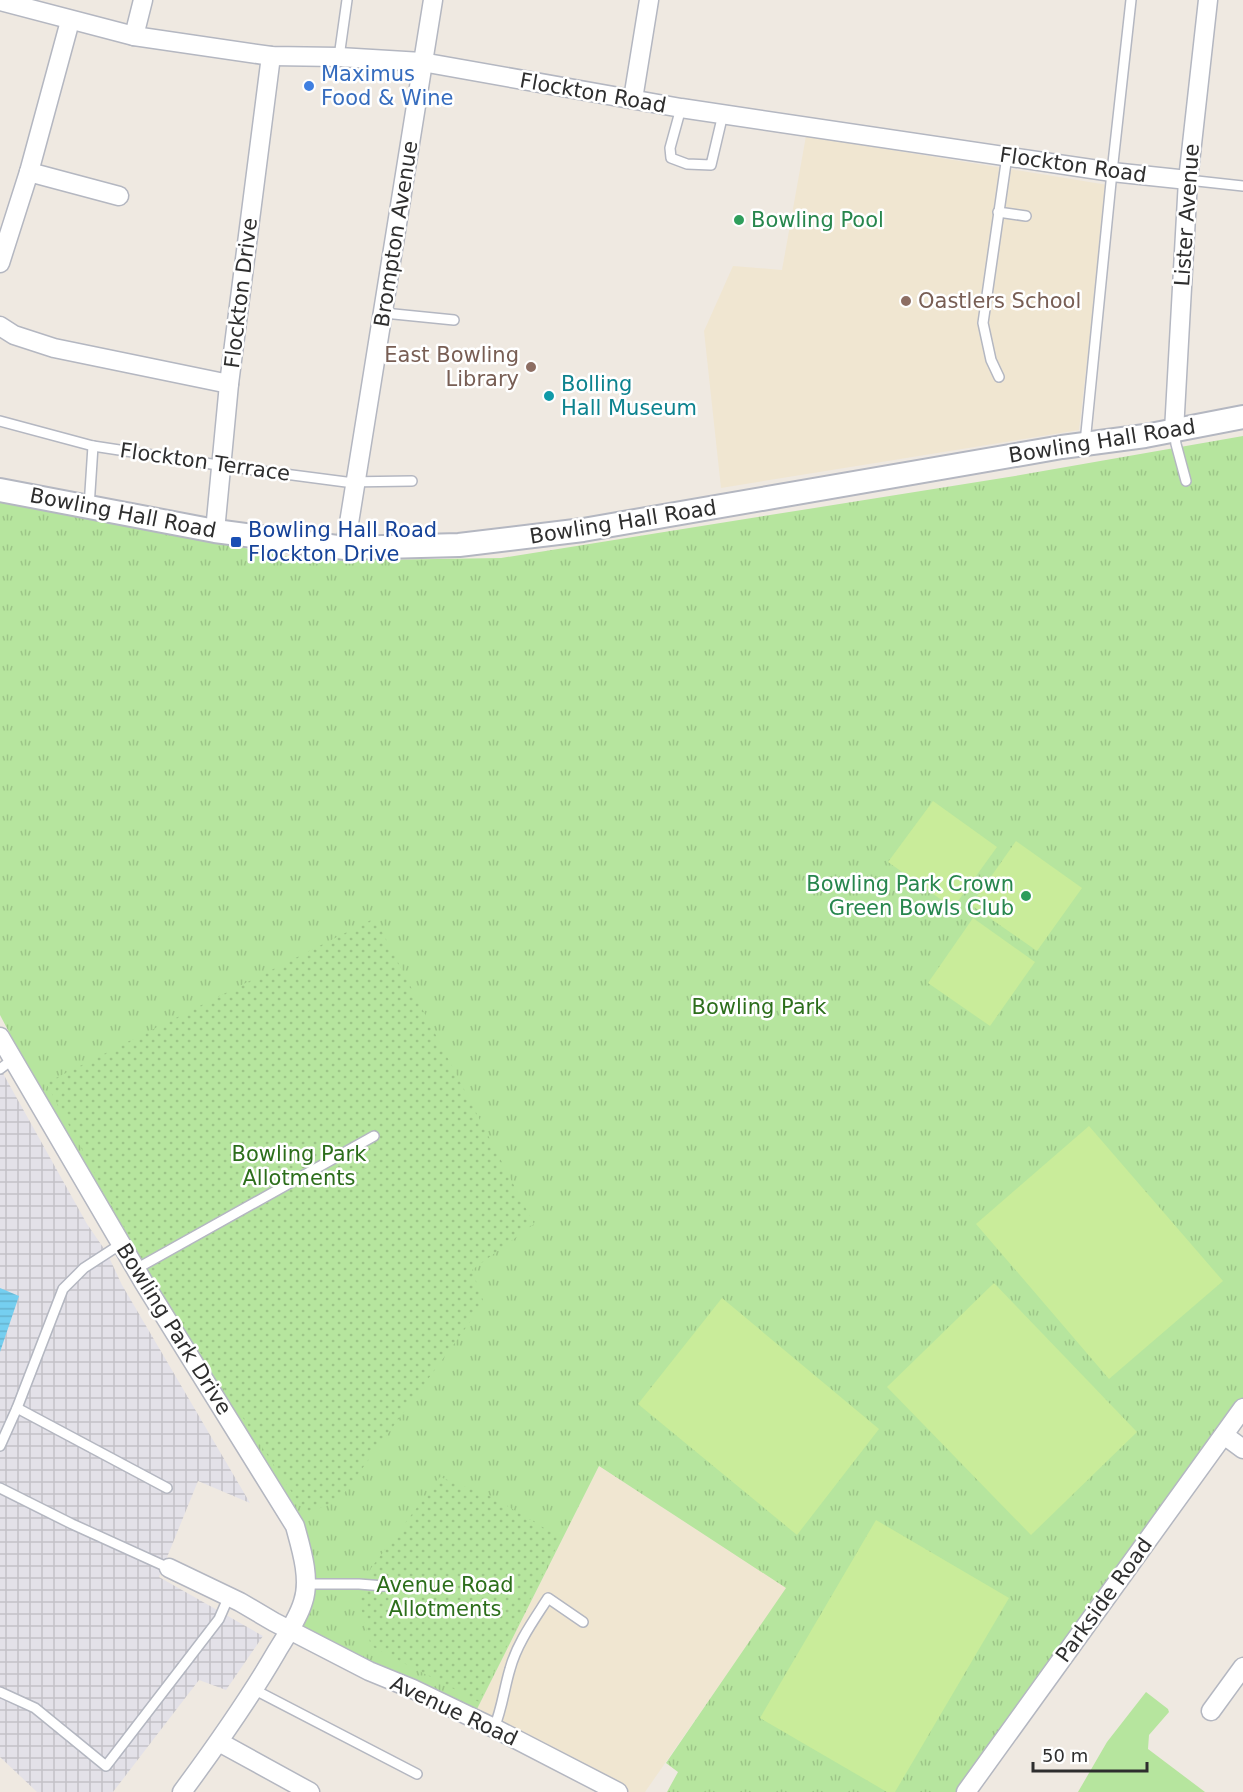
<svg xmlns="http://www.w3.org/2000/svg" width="1243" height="1792" font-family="'DejaVu Sans',sans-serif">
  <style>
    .industrial { fill: url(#industrial-grid) }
    .education { fill: #f0e6d1 }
    .grass { fill: #b6e59e }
    .park { fill: url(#park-tufts) }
    .garden { fill: url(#garden-dots) }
    .pitch { fill: #c9ec9a }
    .water { fill: url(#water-rules) }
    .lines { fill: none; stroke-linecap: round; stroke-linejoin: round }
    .service-casing { stroke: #b4b7c1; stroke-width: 12 }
    .minor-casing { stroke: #b4b7c1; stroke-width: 21 }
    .tertiary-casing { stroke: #b4b7c1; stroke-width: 26 }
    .service { stroke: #fff; stroke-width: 9 }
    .minor { stroke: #fff; stroke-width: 18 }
    .tertiary { stroke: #fff; stroke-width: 22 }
    .shop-dot { fill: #3f7fe0; stroke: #fff; stroke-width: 2 }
    .leisure-dot { fill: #2e9e5b; stroke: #fff; stroke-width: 2 }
    .education-dot { fill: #8d6e63; stroke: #fff; stroke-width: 2 }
    .culture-dot { fill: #0f9aa8; stroke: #fff; stroke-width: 2 }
    .transit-dot { fill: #1a4fb4; stroke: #fff; stroke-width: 2 }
    .labels { text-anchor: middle; stroke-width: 5; stroke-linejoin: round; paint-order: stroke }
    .shop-label { font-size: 21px; fill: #366cbe; stroke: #fff; text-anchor: start }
    .street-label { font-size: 21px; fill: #2e2e2e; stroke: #fff }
    .leisure-label { font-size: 21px; fill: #27864d; stroke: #fff; text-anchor: start }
    .education-label { font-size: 21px; fill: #785e54; stroke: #fff; text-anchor: start }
    .culture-label { font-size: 21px; fill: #0d838f; stroke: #fff; text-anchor: start }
    .transit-label { font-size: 21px; fill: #164399; stroke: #fff; text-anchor: start }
    .park-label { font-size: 21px; fill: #2c6e1b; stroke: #fff }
  </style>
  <defs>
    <pattern id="industrial-grid" width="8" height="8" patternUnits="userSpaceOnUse" patternTransform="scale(1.5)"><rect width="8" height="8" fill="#e3e1e8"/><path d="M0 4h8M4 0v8" fill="none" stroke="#c3c1c7"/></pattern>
    <pattern id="park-tufts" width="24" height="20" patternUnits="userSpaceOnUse" patternTransform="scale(1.5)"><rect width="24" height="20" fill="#b6e59e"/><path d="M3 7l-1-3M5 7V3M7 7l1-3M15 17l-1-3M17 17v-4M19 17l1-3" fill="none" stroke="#9dc588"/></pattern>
    <pattern id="garden-dots" width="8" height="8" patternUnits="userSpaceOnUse" patternTransform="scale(1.5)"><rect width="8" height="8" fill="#b6e59e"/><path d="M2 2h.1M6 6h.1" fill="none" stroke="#9dc588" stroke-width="1.8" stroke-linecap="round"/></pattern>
    <pattern id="water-rules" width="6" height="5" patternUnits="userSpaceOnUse" patternTransform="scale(1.5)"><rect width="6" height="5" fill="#75cff0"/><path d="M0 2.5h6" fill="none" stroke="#66b2ce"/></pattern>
  </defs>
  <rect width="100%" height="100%" fill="#efe9e1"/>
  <path class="industrial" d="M0,1068L87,1224L107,1253L122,1285L250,1503L198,1481L159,1577L263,1636L226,1690L199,1680L113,1792H37L0,1757Z"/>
  <g class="education">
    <path d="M806,136L1108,185L1079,430L721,488L704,331L733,266L782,270Z"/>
    <path d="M599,1466L787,1588L645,1792H618L472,1719Z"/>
  </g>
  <path class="grass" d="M1146,1692L1168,1709L1169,1712L1149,1735L1148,1749L1205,1792H1078L1107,1742Z"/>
  <path class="park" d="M1243,436V1408L966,1792H667L678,1772L666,1763L786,1588L599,1466L472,1719L290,1629L304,1601L295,1526L121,1244L0,1015V500L310,561L501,558L1015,476Z"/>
  <g class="garden">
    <path d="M375,918L534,1224L472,1270L484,1303L339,1500L306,1514L152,1279L46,1083Z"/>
    <path d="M440,1477L492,1497L561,1538L479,1702L371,1646L360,1604L359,1584Z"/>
  </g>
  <g class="pitch">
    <path d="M933,801L997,847L953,908L888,862Z"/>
    <path d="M1016,841L1082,888L1037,951L971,905Z"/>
    <path d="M973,918L1035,962L990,1026L928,983Z"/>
    <path d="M1089,1126L1223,1281L1109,1379L976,1224Z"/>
    <path d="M994,1283L1137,1432L1031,1535L887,1387Z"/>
    <path d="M722,1298L879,1429L797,1535L638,1404Z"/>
    <path d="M876,1520L1009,1598L895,1792H887L760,1718Z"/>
  </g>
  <path class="water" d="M0,1288L19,1296L0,1352Z"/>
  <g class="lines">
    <defs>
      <g id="service">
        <path d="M339,57L347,0"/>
        <path d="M681,108L670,148L671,158L687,164L711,165L723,114"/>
        <path d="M1188,180L1243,186"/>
        <path d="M998,212L1026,216"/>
        <path d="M384,313L454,320"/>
        <path d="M999,377L991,360L983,323L1007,156"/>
        <path d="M0,421L93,446L231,467L346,482L412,481"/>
        <path d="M1174,431L1176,444L1186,481"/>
        <path d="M1085,443L1112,172L1131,0"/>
        <path d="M89,507L93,446"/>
        <path d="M0,1069L13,1059"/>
        <path d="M136,1269L374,1136"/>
        <path d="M17,1408L167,1488"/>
        <path d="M0,1446L17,1408L63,1289L84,1268L121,1244"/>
        <path d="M0,1488L72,1524L169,1568"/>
        <path d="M305,1584H359L384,1586"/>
        <path d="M255,1690L417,1774"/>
        <path d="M0,1692L35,1708L106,1766L219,1619L229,1596"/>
        <path d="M494,1728C502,1709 504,1689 510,1669C517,1643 534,1620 548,1598L583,1622"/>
      </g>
      <g id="minor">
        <path d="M0,1L134,36L271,56L339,57L422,62L681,108L1112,172L1188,180"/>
        <path d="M134,36L143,0"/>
        <path d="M633,99L649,0"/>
        <path d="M29,172L119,196"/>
        <path d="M0,263L29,172L70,21"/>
        <path d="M0,326L14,335L54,348L229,384"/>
        <path d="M1174,431L1188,180L1208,0"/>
        <path d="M215,531L229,384L271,56"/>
        <path d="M345,548L433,0"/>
        <path d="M0,1037L144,1283L295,1526C301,1548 311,1579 303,1602C298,1619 286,1636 277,1651C248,1701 216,1746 182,1792"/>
        <path d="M1224,1435L1243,1449"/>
        <path d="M169,1568L240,1602L274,1622L369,1671L413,1689L494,1728L618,1792"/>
        <path d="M1211,1711L1243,1667"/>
        <path d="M219,1742L310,1792"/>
        <path d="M966,1792L1243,1408"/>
      </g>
      <path id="tertiary" d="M0,490L215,531L345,548L459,545L583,530L1062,447L1145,436L1243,417"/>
    </defs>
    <use href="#service" class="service-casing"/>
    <use href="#minor" class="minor-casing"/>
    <use href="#tertiary" class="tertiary-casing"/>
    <use href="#service" class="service"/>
    <use href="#minor" class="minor"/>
    <use href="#tertiary" class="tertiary"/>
  </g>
  <circle class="shop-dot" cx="309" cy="86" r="6"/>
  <g class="leisure-dot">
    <circle cx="739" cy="220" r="6"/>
    <circle cx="1026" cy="896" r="6"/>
  </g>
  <g class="education-dot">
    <circle cx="906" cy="301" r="6"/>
    <circle cx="531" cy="367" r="6"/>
  </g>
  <circle class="culture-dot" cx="549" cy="396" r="6"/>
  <rect class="transit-dot" x="230" y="536" width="12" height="12" rx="3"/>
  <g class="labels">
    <g class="shop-label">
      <text x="321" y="81">Maximus<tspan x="321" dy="24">Food &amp; Wine</tspan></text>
    </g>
    <g class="street-label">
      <text transform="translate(593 93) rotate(10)" y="7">Flockton Road</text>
      <text transform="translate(1073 165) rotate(8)" y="7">Flockton Road</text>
      <text transform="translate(1187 215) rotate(-86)" y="7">Lister Avenue</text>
      <text transform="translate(396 234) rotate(-81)" y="7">Brompton Avenue</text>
      <text transform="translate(241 293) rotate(-83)" y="7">Flockton Drive</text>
      <text transform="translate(1102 441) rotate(-9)" y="7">Bowling Hall Road</text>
      <text transform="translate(205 462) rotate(8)" y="7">Flockton Terrace</text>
      <text transform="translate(123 513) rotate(11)" y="7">Bowling Hall Road</text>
      <text transform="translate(623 522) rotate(-9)" y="7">Bowling Hall Road</text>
      <text transform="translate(174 1329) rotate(58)" y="7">Bowling Park Drive</text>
      <text transform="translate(1104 1600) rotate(-54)" y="7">Parkside Road</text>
      <text transform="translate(454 1711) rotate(25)" y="7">Avenue Road</text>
    </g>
    <g class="leisure-label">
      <text x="751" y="227">Bowling Pool</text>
      <text x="1014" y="891" text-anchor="end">Bowling Park Crown<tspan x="1014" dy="24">Green Bowls Club</tspan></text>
    </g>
    <g class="education-label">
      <text x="918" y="308">Oastlers School</text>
      <text x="519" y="362" text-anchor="end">East Bowling<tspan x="519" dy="24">Library</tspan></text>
    </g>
    <g class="culture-label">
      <text x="561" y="391">Bolling<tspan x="561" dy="24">Hall Museum</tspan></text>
    </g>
    <g class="transit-label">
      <text x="248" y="537">Bowling Hall Road<tspan x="248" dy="24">Flockton Drive</tspan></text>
    </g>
    <g class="park-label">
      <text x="759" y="1014">Bowling Park</text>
      <text x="299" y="1161">Bowling Park<tspan x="299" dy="24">Allotments</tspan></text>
      <text x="445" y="1592">Avenue Road<tspan x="445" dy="24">Allotments</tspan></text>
    </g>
  </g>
  <path d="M1033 1762v9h114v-9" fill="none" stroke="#2e2e2e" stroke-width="3"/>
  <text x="1042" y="1762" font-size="18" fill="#2e2e2e" stroke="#ffffff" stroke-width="4.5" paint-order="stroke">50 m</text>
</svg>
